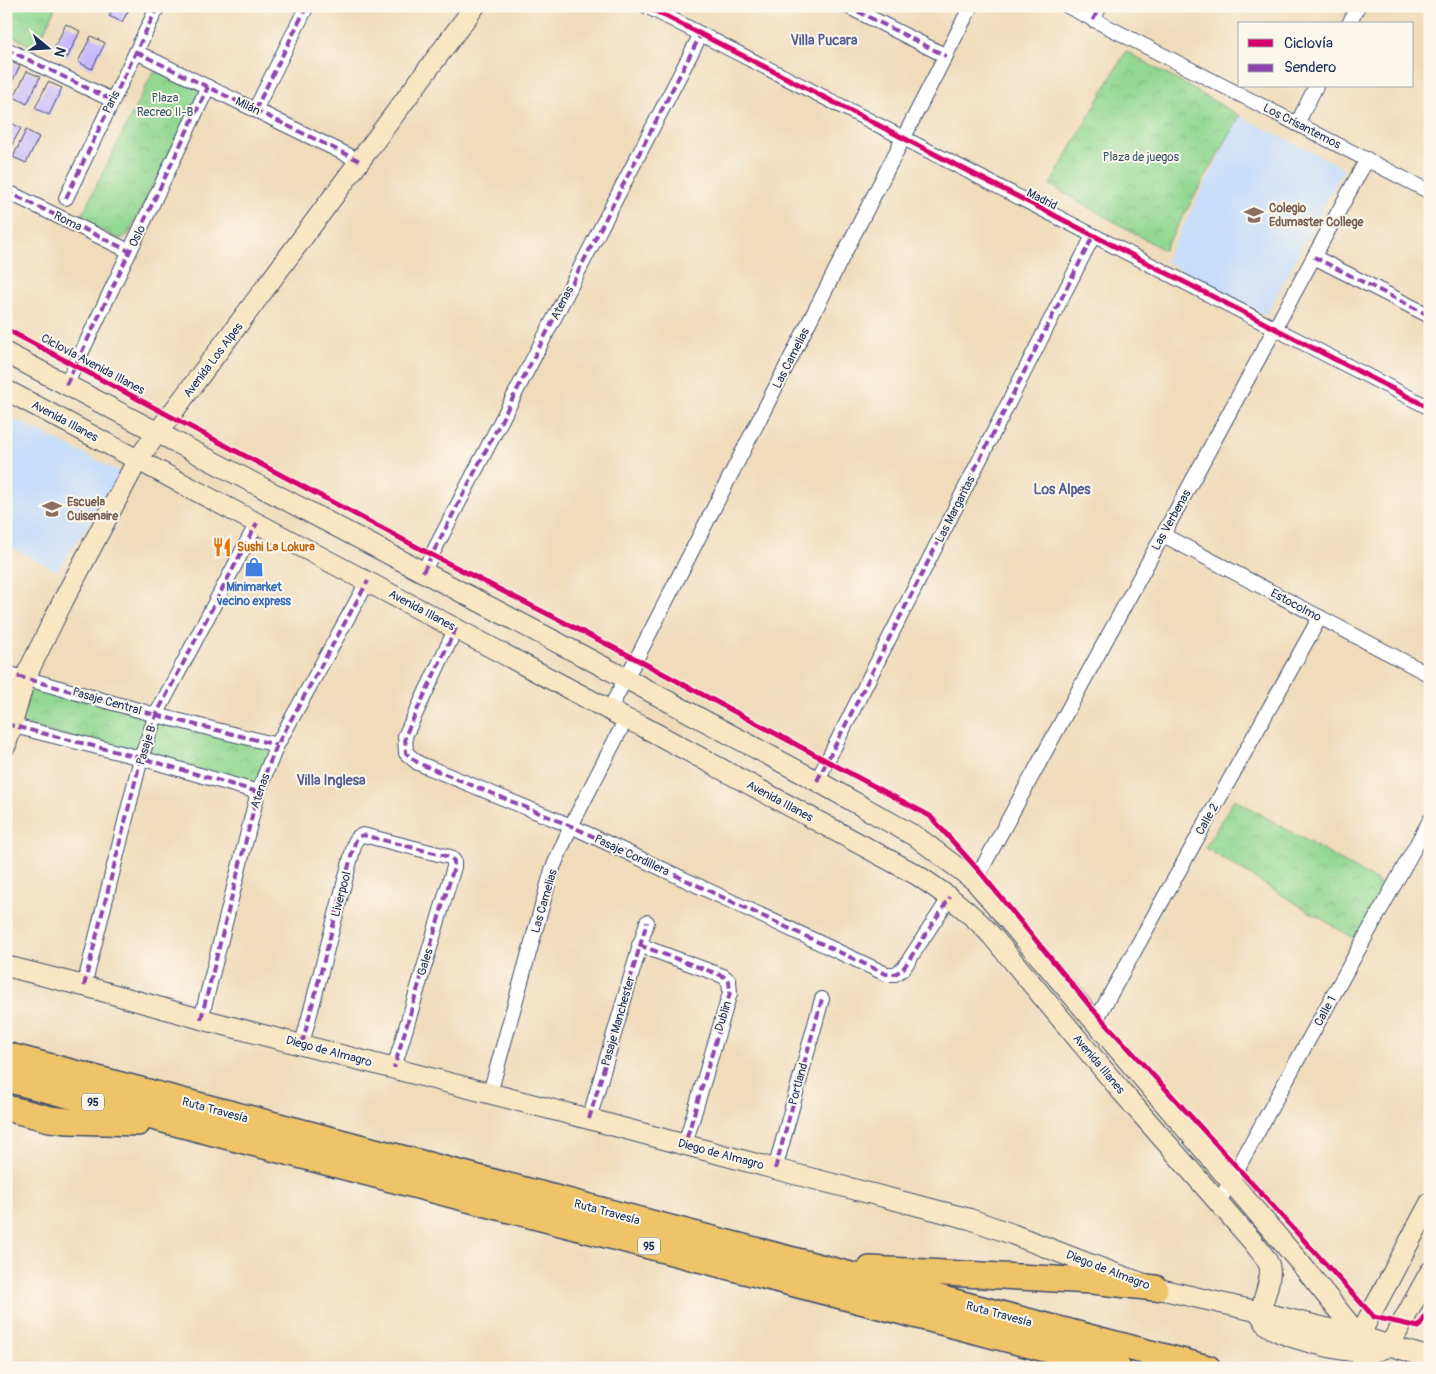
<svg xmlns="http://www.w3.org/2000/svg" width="1436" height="1374" font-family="Pangolin,sans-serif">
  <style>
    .built { fill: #c7ddf9 }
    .park { fill: url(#park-crowns); stroke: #578478 }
    .building { fill: #c6b8fd }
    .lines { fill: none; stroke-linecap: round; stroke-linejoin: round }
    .street-casing { stroke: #3b496c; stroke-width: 16 }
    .secondary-casing { stroke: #3b496c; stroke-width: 22 }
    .highway-casing { stroke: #3b496c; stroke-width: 28 }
    .street { stroke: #fff; stroke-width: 14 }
    .secondary { stroke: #f9e7c3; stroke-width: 20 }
    .highway { stroke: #efc469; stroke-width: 25 }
    .quiet { stroke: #8e44ad; stroke-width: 4; stroke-dasharray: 8 4; stroke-linecap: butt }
    .cycleway-casing { stroke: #fbf7ec; stroke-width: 8 }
    .cycleway { stroke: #d6006c; stroke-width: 5 }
    .labels { text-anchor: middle; stroke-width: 4; stroke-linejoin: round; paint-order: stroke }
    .shield { fill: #fbf7ec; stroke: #5e6b89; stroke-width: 1 }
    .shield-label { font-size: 11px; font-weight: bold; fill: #1b2f5e }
    .park-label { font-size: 12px; fill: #39596b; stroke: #fbf7ec }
    .street-label { font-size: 12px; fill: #1b2f5e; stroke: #fbf7ec }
    .education-label { font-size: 12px; font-weight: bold; fill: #785e54; stroke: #fbf7ec; text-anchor: start }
    .food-label { font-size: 12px; font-weight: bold; fill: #c56008; stroke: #fbf7ec; text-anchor: start }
    .shop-label { font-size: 12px; font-weight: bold; fill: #366cbe; stroke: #fbf7ec }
    .neighbourhood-label { font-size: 14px; font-weight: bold; fill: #575f96; stroke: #fbf7ec }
  </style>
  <defs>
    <pattern id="park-crowns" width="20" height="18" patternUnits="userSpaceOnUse" patternTransform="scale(1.25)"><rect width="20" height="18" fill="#93d892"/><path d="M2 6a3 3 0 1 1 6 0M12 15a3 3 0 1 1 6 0" fill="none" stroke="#7eba80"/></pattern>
  </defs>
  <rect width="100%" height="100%" fill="#fbf7ec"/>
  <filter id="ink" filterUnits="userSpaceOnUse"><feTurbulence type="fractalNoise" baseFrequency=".02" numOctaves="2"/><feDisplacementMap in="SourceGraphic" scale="10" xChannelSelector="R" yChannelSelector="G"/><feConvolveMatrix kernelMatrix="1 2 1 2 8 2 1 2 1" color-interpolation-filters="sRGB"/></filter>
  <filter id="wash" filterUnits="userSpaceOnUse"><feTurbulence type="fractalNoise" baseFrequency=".0096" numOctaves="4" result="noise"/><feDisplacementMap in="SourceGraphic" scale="20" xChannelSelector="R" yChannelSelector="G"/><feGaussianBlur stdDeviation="1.12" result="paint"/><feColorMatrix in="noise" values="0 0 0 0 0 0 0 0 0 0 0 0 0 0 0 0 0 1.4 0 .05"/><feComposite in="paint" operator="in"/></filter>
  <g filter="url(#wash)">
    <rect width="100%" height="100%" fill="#f0dbba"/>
    <g class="built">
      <path d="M1240,116L1344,168L1266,316L1165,261Z"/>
      <path d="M6,415L122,473L57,571L6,545Z"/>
    </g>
    <g class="park">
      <path d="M6,6H56L36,48L6,33Z"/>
      <path d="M1126,51L1240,116L1164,250L1050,185Z"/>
      <path d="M162,69L197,87L199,95L128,235L119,239L80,219L152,74Z"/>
      <path d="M6,677L272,747L256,787L6,720Z"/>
      <path d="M1234,799L1388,888L1358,941L1205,848Z"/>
    </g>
    <g id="blocks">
      <g class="building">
        <path d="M114,6H131L122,22L109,16Z"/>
        <path d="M66,24L80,31L67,58L53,51Z"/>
        <path d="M91,36L105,43L92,69L78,62Z"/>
        <path d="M6,60L20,66L6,93Z"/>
        <path d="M27,71L40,77L27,104L14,97Z"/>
        <path d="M48,82L62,88L49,115L35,108Z"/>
        <path d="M7,121L21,128L6,156V123Z"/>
        <path d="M26,130L39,137L26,163L13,157Z"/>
      </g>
    </g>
  </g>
  <g filter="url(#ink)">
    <use href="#blocks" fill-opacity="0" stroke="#3b496c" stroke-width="1"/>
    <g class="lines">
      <defs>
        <g id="street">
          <path d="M646,6L1430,408"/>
          <path d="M847,6L946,56"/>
          <path d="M1067,6L1430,192"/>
          <path d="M1093,20L1100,6"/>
          <path d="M1349,24L1358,6"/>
          <path d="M6,49L112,100"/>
          <path d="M136,52L360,161"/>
          <path d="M255,110L307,6"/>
          <path d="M1297,124L1316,86"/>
          <path d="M6,191L129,251"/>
          <path d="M66,198L158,6"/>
          <path d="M1314,257L1430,316"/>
          <path d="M66,385L208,87"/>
          <path d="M1163,535L1430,675"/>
          <path d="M423,572L701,34"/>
          <path d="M456,628L405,736L406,753L418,763L571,826L886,974H895L903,969L950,897"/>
          <path d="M6,673L156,715L277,745"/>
          <path d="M609,710L640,652L971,6"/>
          <path d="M6,724L141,758L258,792"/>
          <path d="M817,781L1093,236"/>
          <path d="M975,881L1367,159"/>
          <path d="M639,945L723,976L729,981L730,993L685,1144"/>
          <path d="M84,986L141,758L156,715L257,523"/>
          <path d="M201,1019L258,792L277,745L368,581"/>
          <path d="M1095,1022L1320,617"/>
          <path d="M302,1044L355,842L358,837L363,835L450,857L454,861V867L394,1068"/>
          <path d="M490,1093L552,870L571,826L626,719"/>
          <path d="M589,1119L647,922"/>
          <path d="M775,1169L822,999"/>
          <path d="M1219,1202L1430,820"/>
        </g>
        <g id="secondary">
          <path d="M6,353L625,678L817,781L918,838L975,881L1301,1264L1359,1336"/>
          <path d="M6,390L626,719L642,726L917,875C944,893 970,911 992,936L1122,1092L1253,1242C1258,1249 1266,1257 1269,1265C1273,1277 1263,1300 1260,1312C1261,1316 1264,1321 1267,1325C1281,1338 1349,1353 1368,1352C1376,1352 1383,1349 1390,1345"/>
          <path d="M6,745L25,678L64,599L138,459L475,6"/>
          <path d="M6,966L84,986L201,1019L589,1119L775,1169L970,1219L1012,1234L1087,1263L1155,1288L1260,1312L1359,1336L1430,1358"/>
          <path d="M1359,1336L1430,1203"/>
          <path d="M1390,1345L1430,1272"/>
        </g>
        <g id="highway">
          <path d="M6,1055L1208,1368"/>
          <path d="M6,1079L1118,1368"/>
          <path d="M6,1108L50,1119L68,1121L138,1123"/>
          <path d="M870,1269L1092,1281L1155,1288"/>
        </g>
      </defs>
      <use href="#street" class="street-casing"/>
      <use href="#secondary" class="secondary-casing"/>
      <use href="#highway" class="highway-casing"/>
      <use href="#street" class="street"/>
      <use href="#secondary" class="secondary"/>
      <use href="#highway" class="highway"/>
      <g class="quiet">
        <path d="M847,6L946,56"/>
        <path d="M1093,20L1100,6"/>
        <path d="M6,49L112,100"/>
        <path d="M136,52L360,161"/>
        <path d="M255,110L307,6"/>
        <path d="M6,191L129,251"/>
        <path d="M66,198L158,6"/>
        <path d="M1314,257L1430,316"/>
        <path d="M66,385L208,87"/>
        <path d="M423,572L701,34"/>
        <path d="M456,628L405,736L406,753L418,763L571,826L886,974H895L903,969L950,897"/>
        <path d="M6,673L156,715L277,745"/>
        <path d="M6,724L141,758L258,792"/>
        <path d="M817,781L1093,236"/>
        <path d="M639,945L723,976L729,981L730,993L685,1144"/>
        <path d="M84,986L141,758L156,715L257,523"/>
        <path d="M201,1019L258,792L277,745L368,581"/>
        <path d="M302,1044L355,842L358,837L363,835L450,857L454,861V867L394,1068"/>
        <path d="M589,1119L647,922"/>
        <path d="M775,1169L822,999"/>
      </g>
      <defs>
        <g id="cycleway">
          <path d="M646,6L1430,408"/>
          <path d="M6,329L432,555L636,659L930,816L980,872L1089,1005L1374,1317L1419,1327L1430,1309"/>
        </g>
      </defs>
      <use href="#cycleway" class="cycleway-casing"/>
      <use href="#cycleway" class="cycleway"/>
    </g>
  </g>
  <defs>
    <symbol id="school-bare" viewBox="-9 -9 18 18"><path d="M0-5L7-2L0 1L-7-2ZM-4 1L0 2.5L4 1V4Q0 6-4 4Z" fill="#8d6e63" stroke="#fbf7ec" stroke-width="2.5" paint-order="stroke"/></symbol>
    <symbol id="restaurant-bare" viewBox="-9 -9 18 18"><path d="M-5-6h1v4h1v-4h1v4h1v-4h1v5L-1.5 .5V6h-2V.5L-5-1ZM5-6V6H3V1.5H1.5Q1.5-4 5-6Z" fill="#e8710a" stroke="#fbf7ec" stroke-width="2.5" paint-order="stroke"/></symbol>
    <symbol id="shop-bare" viewBox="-9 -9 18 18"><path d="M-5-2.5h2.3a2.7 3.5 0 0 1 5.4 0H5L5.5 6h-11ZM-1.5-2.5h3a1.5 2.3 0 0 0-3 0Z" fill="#3f7fe0" stroke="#fbf7ec" stroke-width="2.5" paint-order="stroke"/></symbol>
  </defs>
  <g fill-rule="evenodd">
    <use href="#school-bare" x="1240" y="201" width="28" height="28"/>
    <use href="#school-bare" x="38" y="495" width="28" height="28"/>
    <use href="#restaurant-bare" x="208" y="533" width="28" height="28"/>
    <use href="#shop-bare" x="240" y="553" width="28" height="28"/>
  </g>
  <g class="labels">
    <g class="shield">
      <rect x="82" y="1093.5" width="22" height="17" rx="4"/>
      <rect x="638" y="1237.5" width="22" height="17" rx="4"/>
    </g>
    <g class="shield-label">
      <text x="93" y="1106">95</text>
      <text x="649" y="1250">95</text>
    </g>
    <g class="park-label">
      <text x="165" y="102">Plaza<tspan x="165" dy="14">Recreo II-B</tspan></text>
      <text x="1141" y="161">Plaza de juegos</text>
    </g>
    <g class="street-label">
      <text transform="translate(111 102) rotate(-64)" y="4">Paris</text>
      <text transform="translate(248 106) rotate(26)" y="4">Milán</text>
      <text transform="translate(1302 126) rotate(27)" y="4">Los Crisantemos</text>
      <text transform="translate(1042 199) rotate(27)" y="4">Madrid</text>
      <text transform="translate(68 221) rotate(26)" y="4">Roma</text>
      <text transform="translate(137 236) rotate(-64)" y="4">Oslo</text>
      <text transform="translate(562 303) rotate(-63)" y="4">Atenas</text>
      <text transform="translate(791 358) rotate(-63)" y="4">Las Camelias</text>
      <text transform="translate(213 360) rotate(-53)" y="4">Avenida Los Alpes</text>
      <text transform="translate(93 364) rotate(28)" y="4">Ciclovía Avenida Illanes</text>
      <text transform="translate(65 421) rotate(28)" y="4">Avenida Illanes</text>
      <text transform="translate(955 509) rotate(-63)" y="4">Las Margaritas</text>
      <text transform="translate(1171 520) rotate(-61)" y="4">Las Verbenas</text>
      <text transform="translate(1296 605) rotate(28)" y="4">Estocolmo</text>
      <text transform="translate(422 610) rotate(28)" y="4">Avenida Illanes</text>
      <text transform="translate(107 701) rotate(16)" y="4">Pasaje Central</text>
      <text transform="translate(146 745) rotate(-73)" y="4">Pasaje B</text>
      <text transform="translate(260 791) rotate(-71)" y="4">Atenas</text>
      <text transform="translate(780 801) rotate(28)" y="4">Avenida Illanes</text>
      <text transform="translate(1207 819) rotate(-61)" y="4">Calle 2</text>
      <text transform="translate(632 855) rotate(25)" y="4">Pasaje Cordillera</text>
      <text transform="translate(341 894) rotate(-75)" y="4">Liverpool</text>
      <text transform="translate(544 901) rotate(-74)" y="4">Las Camelias</text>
      <text transform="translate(425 962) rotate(-73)" y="4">Gales</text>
      <text transform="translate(1325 1011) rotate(-61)" y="4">Calle 1</text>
      <text transform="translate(723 1016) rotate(-73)" y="4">Dublin</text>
      <text transform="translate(618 1021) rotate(-74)" y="4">Pasaje Manchester</text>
      <text transform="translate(329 1051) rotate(15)" y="4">Diego de Almagro</text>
      <text transform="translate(1099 1064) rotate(50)" y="4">Avenida Illanes</text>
      <text transform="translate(798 1084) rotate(-75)" y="4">Portland</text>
      <text transform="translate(215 1110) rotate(15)" y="4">Ruta Travesía</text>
      <text transform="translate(721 1154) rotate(15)" y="4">Diego de Almagro</text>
      <text transform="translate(607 1212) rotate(15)" y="4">Ruta Travesía</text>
      <text transform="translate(1108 1270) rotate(21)" y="4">Diego de Almagro</text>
      <text transform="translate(999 1314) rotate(15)" y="4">Ruta Travesía</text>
    </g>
    <g class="education-label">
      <text x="1269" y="212">Colegio<tspan x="1269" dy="14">Edumaster College</tspan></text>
      <text x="67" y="506">Escuela<tspan x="67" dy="14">Cuisenaire</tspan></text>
    </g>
    <g class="food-label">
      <text x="237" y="551">Sushi La Lokura</text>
    </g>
    <g class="shop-label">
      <text x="254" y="591">Minimarket<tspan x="254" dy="14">vecino express</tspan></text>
    </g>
    <g class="neighbourhood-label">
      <text x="824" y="45">Villa Pucara</text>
      <text x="1062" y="494">Los Alpes</text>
      <text x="331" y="785">Villa Inglesa</text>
    </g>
  </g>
  <rect width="1436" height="1374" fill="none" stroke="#fbf7ec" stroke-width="25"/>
  <rect x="1238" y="22" width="175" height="65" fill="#fbf7ec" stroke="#a1a7b3"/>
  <rect x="1248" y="39" width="25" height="8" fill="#d6006c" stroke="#a1a7b3"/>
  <text x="1284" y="48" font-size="15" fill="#1b2f5e">Ciclovía</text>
  <rect x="1248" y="64" width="25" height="8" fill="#8e44ad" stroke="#a1a7b3"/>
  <text x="1284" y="72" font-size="15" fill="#1b2f5e">Sendero</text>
  <g transform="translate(48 48) rotate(108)" stroke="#fbf7ec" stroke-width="4" paint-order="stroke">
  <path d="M0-4L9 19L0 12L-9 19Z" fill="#1b2f5e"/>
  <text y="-8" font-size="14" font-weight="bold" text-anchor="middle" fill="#1b2f5e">N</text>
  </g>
</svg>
